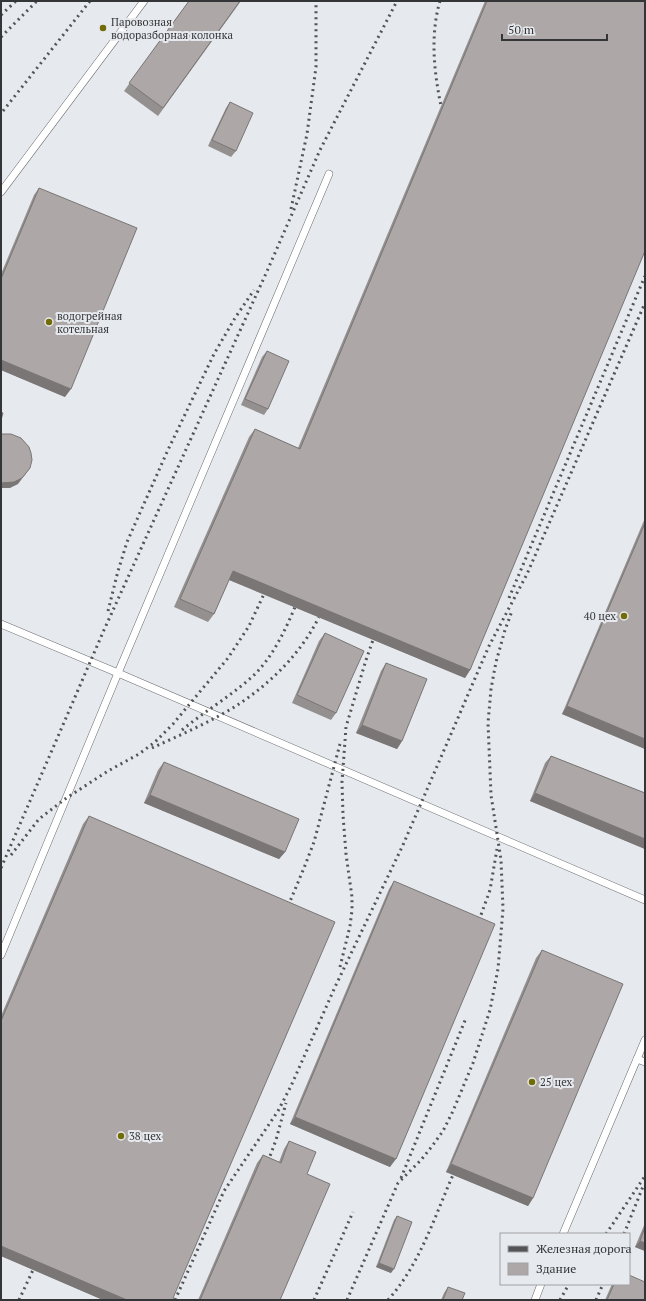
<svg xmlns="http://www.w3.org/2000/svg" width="646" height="1301" font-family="'PT Serif',serif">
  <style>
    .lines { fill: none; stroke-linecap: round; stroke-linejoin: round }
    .lane-casing { stroke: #6c6e72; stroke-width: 8 }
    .lane { stroke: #fff; stroke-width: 7 }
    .rail { stroke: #525456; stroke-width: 3; stroke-dasharray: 2 4; stroke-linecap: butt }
    .wall { fill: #959090 }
    .shaded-wall { fill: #797675 }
    .building { fill: #ada8a7; stroke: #797675 }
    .poi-dot { fill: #726c08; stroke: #e6e9ed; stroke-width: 1.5 }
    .labels { text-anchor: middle; stroke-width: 4; stroke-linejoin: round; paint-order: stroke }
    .poi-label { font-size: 11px; fill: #343537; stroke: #e6e9ed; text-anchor: start }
  </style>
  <rect width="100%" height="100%" fill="#e6e9ed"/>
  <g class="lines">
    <defs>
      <g id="lane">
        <path d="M1,192L144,1"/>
        <path d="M1,624L118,673L645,900"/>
        <path d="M1,955L118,673L329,174"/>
        <path d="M637,1059L645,1062"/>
        <path d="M563,1234L645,1040"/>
        <path d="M535,1300L541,1284"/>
      </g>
    </defs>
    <use href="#lane" class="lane-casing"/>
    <use href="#lane" class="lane"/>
    <g class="rail">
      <path d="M440,1C430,35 434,72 441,106"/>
      <path d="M1,15L16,1"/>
      <path d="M1,37L37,1"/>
      <path d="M3,111L90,1"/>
      <path d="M291,209L307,134L316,67V1"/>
      <path d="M509,598L645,276"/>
      <path d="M108,611L118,571L127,542L167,452L214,354L235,318L254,290"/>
      <path d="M182,730C205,711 231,696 253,676C272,658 285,631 295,607"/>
      <path d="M152,748C180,735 213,721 239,704C272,682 301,653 319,617"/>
      <path d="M11,855L39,819L65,799L108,771L139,754L155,742L173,724L228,658L249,626L264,594"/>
      <path d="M1,868L104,630L268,269L320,150L397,1"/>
      <path d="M286,911L304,868L314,842L340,744"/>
      <path d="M477,926L490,890L497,849"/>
      <path d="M340,967L350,926L352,910V897L346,854L343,815L342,782L346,727L366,660L373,640"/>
      <path d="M266,1167L276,1140L286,1103"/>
      <path d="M401,1178L466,1018"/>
      <path d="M606,1234L645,1176"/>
      <path d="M624,1234L644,1184"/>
      <path d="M19,1300L33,1270"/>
      <path d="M175,1300L224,1191L278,1111L291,1086L335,987L403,845L489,646L527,574L645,303"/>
      <path d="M314,1300L353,1212"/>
      <path d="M347,1300L398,1183L421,1160L433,1145L443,1131L453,1111L473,1063L490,1010L498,969L503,909L501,860L491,795L488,723L491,689L496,662L505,630L512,611"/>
      <path d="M388,1300C420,1264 434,1218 453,1175"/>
      <path d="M560,1300L569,1284"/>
      <path d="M596,1300L603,1284"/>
    </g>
  </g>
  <g class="wall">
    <path d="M189,1H241L158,116L124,91Z"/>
    <path d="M485,1H645L470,670L465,678L229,580L214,614L208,622L174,607L249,437L255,429L298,448Z"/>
    <path d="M230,102L236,151L231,157L208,146L226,108Z"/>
    <path d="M39,188L65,397L1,370V274L34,195Z"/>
    <path d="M267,351L268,409L264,415L241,405L262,357Z"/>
    <path d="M645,518V749L562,714Z"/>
    <path d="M325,633L336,713L331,720L292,703L319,641Z"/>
    <path d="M386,663L402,741L397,749L356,733L381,671Z"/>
    <path d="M551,756L645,793V849L530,801L545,763Z"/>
    <path d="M164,762L285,852L279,859L144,803L158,770Z"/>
    <path d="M89,816L173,1298L177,1300H103L1,1256V1016L83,824Z"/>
    <path d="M394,881L390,1167L290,1124L389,889Z"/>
    <path d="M542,950L533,1198L528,1206L446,1172L536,958Z"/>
    <path d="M289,1141L307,1174L280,1300H198L257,1163L263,1155L279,1162L284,1149Z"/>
    <path d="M397,1216L391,1273L376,1267L394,1220Z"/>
    <path d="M645,1223V1251L635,1247Z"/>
    <path d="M612,1284H629L645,1300H605Z"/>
    <path d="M448,1287L462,1300H441L444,1293Z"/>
  </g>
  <g class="shaded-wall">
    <path d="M1,360L71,389L65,397L1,370Z"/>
    <path d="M30,468L18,484L10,488H1V483Z"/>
    <path d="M233,571L470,670L465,678L227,579Z"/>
    <path d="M567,706L645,739V749L562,714Z"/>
    <path d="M362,725L402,741L397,749L356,733Z"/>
    <path d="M535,793L645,839V849L530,801Z"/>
    <path d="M150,795L285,852L279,859L144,803Z"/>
    <path d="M295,1117L396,1159L390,1167L290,1124Z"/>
    <path d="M451,1164L533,1198L528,1206L446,1172Z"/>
    <path d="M640,1241L645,1243V1251L635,1247Z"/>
    <path d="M1,1246L127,1300H103L1,1256Z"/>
    <path d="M379,1263L394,1269L391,1273L376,1267Z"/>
  </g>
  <g class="building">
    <path d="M189,1H240L163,108L129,83Z"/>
    <path d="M487,1H645V251L470,670L233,571L214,614L180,599L255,429L300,449Z"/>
    <path d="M230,102L253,113L236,151L212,140Z"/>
    <path d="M39,188L137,228L71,389L1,360V279Z"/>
    <path d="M267,351L289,361L268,409L245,399Z"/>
    <path d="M1,412L3,413L1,420Z"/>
    <path d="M1,434H11L21,438L29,447L31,453L32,460L30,468L22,478L14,482L1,483Z"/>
    <path d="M645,523V739L567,706Z"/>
    <path d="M325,633L364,651L336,713L297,695Z"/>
    <path d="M386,663L427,679L402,741L362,725Z"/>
    <path d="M551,756L645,793V839L535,793Z"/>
    <path d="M164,762L299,819L285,852L150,795Z"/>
    <path d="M89,816L335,922L173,1298L177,1300H127L1,1246V1021Z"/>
    <path d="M394,881L495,924L396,1159L295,1117Z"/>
    <path d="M542,950L623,984L533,1198L451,1164Z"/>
    <path d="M289,1141L316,1152L307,1174L330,1184L280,1300H200L263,1155L281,1163Z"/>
    <path d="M397,1216L412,1222L394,1269L379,1263Z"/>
    <path d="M645,1227V1243L640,1241Z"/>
    <path d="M629,1275L645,1282V1300H607L614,1284H629Z"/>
    <path d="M448,1287L465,1293L462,1300H443Z"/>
  </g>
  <g class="poi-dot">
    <circle cx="103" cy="28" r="4"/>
    <circle cx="49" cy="322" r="4"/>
    <circle cx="624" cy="616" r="4"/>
    <circle cx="532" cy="1082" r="4"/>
    <circle cx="121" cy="1136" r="4"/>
  </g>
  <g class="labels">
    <g class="poi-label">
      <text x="111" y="26">Паровозная<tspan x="111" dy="13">водоразборная колонка</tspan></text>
      <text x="57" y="320">водогрейная<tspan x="57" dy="13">котельная</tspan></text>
      <text x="616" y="620" text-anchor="end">40 цех</text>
      <text x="540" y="1086">25 цех</text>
      <text x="129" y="1140">38 цех</text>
    </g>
  </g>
  <rect width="646" height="1301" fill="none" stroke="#343537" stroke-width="4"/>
  <rect x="500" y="1233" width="130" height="52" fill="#e6e9ed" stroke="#9fa1a4"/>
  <rect x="508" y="1246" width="20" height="6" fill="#525456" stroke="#9fa1a4"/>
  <text x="536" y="1253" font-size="12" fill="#343537">Железная дорога</text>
  <rect x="508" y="1263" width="20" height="12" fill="#ada8a7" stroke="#9fa1a4"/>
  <text x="536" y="1273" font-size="12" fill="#343537">Здание</text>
  <path d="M502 34v6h105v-6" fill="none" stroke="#343537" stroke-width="2"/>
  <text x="508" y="34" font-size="12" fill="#343537" stroke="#e6e9ed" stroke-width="3" paint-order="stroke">50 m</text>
</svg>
